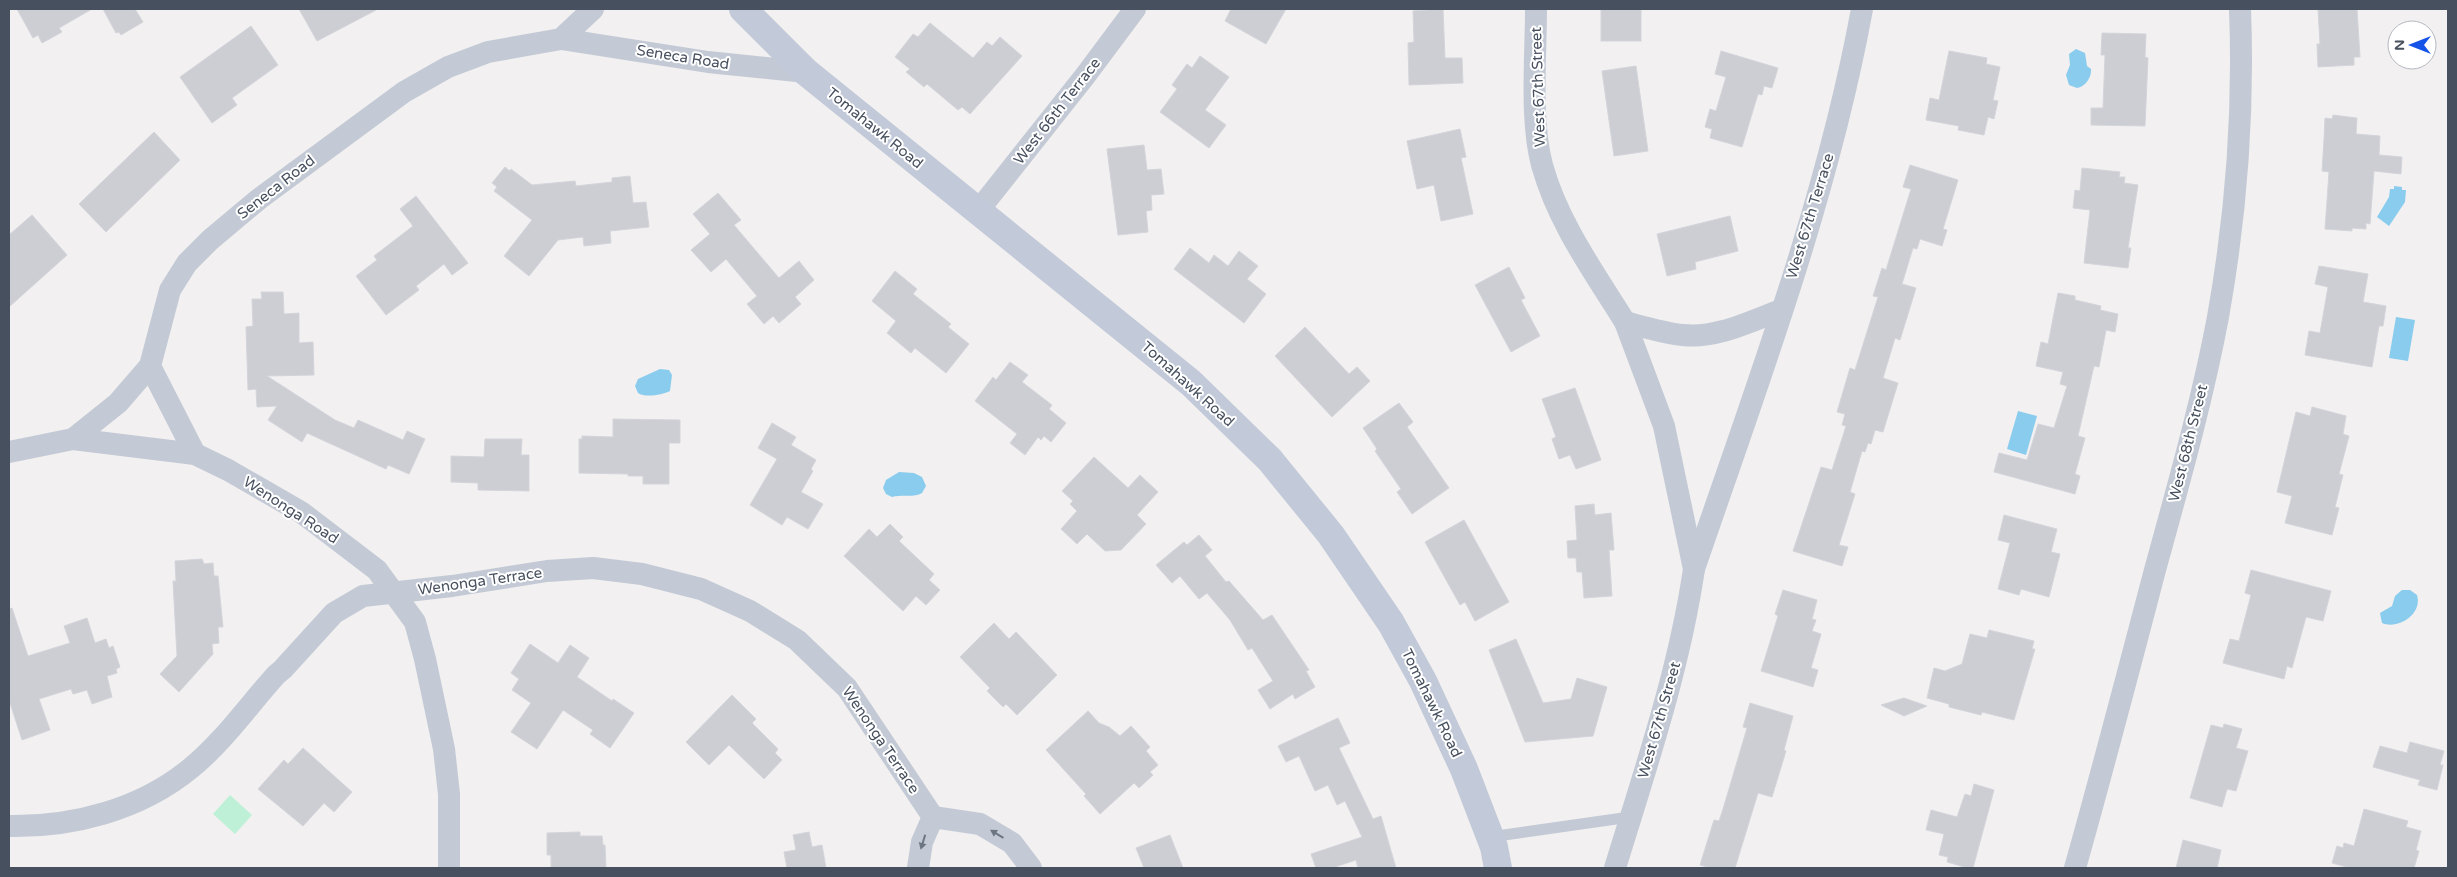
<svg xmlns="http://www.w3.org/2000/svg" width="2457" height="877" font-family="'Varela Round',sans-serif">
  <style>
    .green { fill: #bef0d8 }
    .water { fill: #8accee }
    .building { fill: #ccced4; stroke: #d4d5db }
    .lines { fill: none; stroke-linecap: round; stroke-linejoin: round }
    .lane { stroke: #c3cad5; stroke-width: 11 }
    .street { stroke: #c3cad5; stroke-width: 22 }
    .secondary { stroke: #c2cad9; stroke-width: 28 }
    .oneway { fill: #6c7582 }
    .labels { text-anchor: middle; stroke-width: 4; stroke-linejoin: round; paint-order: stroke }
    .street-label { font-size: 15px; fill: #47505e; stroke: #fff }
  </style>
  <rect width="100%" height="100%" fill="#f2f0f0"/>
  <path class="green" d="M230,795L252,815L235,834L213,814Z"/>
  <g class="water">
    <path d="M2076,49L2085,53L2087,66L2091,69C2092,77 2085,87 2077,88L2069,85L2066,75L2070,65L2069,54Z"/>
    <path d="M2394,186L2402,187V190H2406L2405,202L2389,226L2377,217L2389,197L2390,189H2394Z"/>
    <path d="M2396,317L2415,320L2408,361L2389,358Z"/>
    <path d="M660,369L669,370L672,375L670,391C662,395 645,398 638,393L635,386L638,379Z"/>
    <path d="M2018,411L2037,416L2026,455L2007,449Z"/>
    <path d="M899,472L914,473L922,477L926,486L922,493C914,498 903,494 892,497L886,494L883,488L886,480Z"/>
    <path d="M2402,590H2410L2417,595C2423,614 2398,630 2382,623L2380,613L2392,606L2395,596Z"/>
  </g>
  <g class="building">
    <path d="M17,9H92L59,28L62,32L42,43L38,35L33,38Z"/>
    <path d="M103,9H135L143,22L121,35L119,32L116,33Z"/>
    <path d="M299,9H378L317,41Z"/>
    <path d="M1231,9H1286L1266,44L1225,21Z"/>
    <path d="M1443,9L1445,58H1462L1463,83L1409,85L1408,43L1414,42L1413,11Z"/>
    <rect x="1601" y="9" width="40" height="32"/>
    <path d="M2318,9H2357L2360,57H2354V65L2318,67L2317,44H2320Z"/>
    <path d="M930,23L973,58L987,42L992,46L1000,37L1022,56L970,114L962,107L958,110L927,84L924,87L906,72L910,69L895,57L913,34L918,37Z"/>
    <path d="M251,26L278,65L232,98L237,105L212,123L180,77Z"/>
    <path d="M2102,33L2146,34L2145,57L2148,58L2145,126L2091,125V108H2103L2105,55H2101Z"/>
    <path d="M1721,51L1778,68L1772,88L1764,86L1762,95L1758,94L1742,147L1710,138L1712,129L1705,127L1710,109L1716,111L1726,77L1715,74Z"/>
    <path d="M1949,51L1987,58L1986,64L2000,67L1993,100L1998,101L1994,119L1988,117L1984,135L1958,130L1959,126L1926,120L1930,98L1939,100Z"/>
    <path d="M1200,56L1229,77L1205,110L1226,125L1209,148L1160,112L1177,89L1172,85L1187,64L1192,68Z"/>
    <path d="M1636,66L1648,151L1614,156L1602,71Z"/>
    <path d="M2333,115L2357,118L2356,134L2380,136L2379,155L2402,157L2401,174L2374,171L2370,224L2366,223V229L2352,228V231L2325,229L2329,172L2322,171L2324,139L2325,118L2332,119Z"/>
    <path d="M1460,129L1466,157L1461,158L1473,214L1441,221L1434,185L1417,189L1407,141Z"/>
    <path d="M154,132L180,160L106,232L79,204Z"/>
    <path d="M1144,145L1147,170L1161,169L1164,194L1151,195L1152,210L1146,211L1148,232L1118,235L1107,149Z"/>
    <path d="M1910,165L1958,180L1943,229L1947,230L1942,246L1920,239L1917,249L1913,248L1902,284L1916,288L1900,340L1895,338L1883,378L1898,383L1883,432L1875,430L1871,444L1868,443L1865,452L1862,451L1850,492L1855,494L1839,545L1848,547L1842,566L1793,551L1821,467L1832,470L1846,426L1842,425L1845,414L1837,412L1850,368L1855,370L1878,297L1873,296L1882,268L1886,270L1911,189L1903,187Z"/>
    <path d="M505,167L510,171L511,169L532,185L575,181L576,186L612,182V178L630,176L633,203L646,202L649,227L610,231L611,243L584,246L583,237L558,240L529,276L504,256L532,220L494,191L497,187L492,183Z"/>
    <path d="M2082,168L2120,172L2119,177H2125L2124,183L2138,185L2128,248H2131L2128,268L2084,263L2090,210L2073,208L2075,190L2080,191Z"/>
    <path d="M718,193L741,220L734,225L779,278L799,261L814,280L795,297L801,304L779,323L773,316L764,324L747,304L757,296L726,259L711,272L691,250L710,234L693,214Z"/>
    <path d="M416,196L468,263L452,275L444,264L416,286L419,290L386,315L356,276L377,260L374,256L413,226L400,209Z"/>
    <path d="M32,215L67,255L9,307V235Z"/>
    <path d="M1730,216L1738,251L1695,262L1696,269L1667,276L1657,234Z"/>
    <path d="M1190,248L1209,263L1214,255L1228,266L1239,251L1258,266L1247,279L1266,294L1244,323L1174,269Z"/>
    <path d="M2319,266L2368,274L2363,302L2386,306L2383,326H2379L2372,367L2305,355L2309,331L2320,333L2328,287L2315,284Z"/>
    <path d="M1509,267L1525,298L1521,300L1540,336L1511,352L1475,285Z"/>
    <path d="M895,271L917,289L913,294L951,324L948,327L969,344L946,373L915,348L911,353L887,333L896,321L872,301Z"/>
    <path d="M261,292H283L284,314L299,313V343L313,342L314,375L267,376L335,420L354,428L358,420L403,440L407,431L425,439L409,474L388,465L386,469L307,433L302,442L268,420L277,406L257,407L256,389L248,390L246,327L253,326L252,299H262Z"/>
    <path d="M2058,293L2075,296V300L2101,306L2100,310L2118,314L2115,332L2106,330L2099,367L2094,366L2078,436L2085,438L2075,474L2080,476L2075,494L1994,472L1999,453L2027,460L2038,424L2054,428L2067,386L2060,384L2063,372L2036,366L2041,342L2048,344Z"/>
    <path d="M1305,327L1349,374L1357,367L1370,381L1332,417L1275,356Z"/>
    <path d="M1010,362L1028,375L1022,382L1052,405L1049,409L1066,423L1051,442L1044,436L1041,440L1038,437L1025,455L1010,443L1017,434L975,401L993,377L996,380Z"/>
    <path d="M1575,388L1601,460L1576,469L1570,455L1559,459L1552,439L1556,437L1542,399Z"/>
    <path d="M1399,403L1413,422L1407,427L1449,488L1412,514L1397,492L1401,489L1375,451L1377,449L1363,428Z"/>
    <path d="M2312,407L2346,416L2343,434L2349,436L2339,474L2343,475L2335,507L2339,508L2332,535L2285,523L2292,496L2277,492L2296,412L2310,416Z"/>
    <path d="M613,419L680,420V443H669V484H643V476H628V474L579,473V439H582V436L613,437Z"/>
    <path d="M772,423L796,437L791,445L816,460L811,469L813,471L801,492L823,504L808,529L787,517L782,525L750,505L777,459L758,448Z"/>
    <path d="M485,439H522L521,455H529V491L478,490V483L451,482V456L484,457Z"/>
    <path d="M1094,457L1128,488L1140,475L1158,492L1137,515L1146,524L1121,550L1105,551L1087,534L1077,544L1061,529L1077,511L1070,504L1073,501L1062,491Z"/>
    <path d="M1594,504L1595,515L1611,513L1614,550H1609L1612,596L1584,598L1582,572H1577L1576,558H1568L1567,541L1577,540L1575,506Z"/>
    <path d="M2004,515L2057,529L2051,552L2060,554L2049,597L2021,589L2019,595L1998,589L2010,543L1998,540Z"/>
    <path d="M1464,520L1509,602L1475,621L1465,602L1460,605L1425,542Z"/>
    <path d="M890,524L903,537L899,541L934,574L929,580L940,590L926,605L916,596L903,611L844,556L869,529L877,537Z"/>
    <path d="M1199,535L1212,550L1205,556L1226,582L1229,581L1263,620L1272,615L1309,670L1306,671L1315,687L1295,699L1293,694L1270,709L1258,690L1273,681L1252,648L1248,650L1230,620L1207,593L1199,599L1180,576L1172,583L1156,565L1184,542L1187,545Z"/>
    <path d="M202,559L204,564L213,563L214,576H218L223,627H218L219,643L212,644L213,654L179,692L160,674L177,656L173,581H176L175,561Z"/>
    <path d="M2251,570L2331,591L2323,621L2306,617L2292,668L2287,666L2284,679L2223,663L2230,639L2239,641L2251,595L2245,593Z"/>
    <path d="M1783,590L1817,600L1812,619L1816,620L1812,631L1821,634L1811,668L1818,670L1813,687L1761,671L1778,616L1775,614Z"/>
    <path d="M12,608L28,656L70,643L64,626L87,618L95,643L106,639L109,648L113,646L120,667L116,669L117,673L107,676L112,697L92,704L87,690L73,694L71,689L39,699L50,730L22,740L9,700V609Z"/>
    <path d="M994,623L1009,639L1016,632L1057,675L1017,715L1006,704L1003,707L987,691L990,688L960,657Z"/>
    <path d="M1989,630L2034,641L2032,649H2035L2014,720L1982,712L1981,715L1949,707V704L1927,698L1934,668L1945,671L1962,664L1970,634L1987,638Z"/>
    <path d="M1516,639L1543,703L1571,699L1577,678L1607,687L1593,736L1525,742L1489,650Z"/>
    <path d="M530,644L558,663L570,645L589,658L577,677L612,701L613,699L634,713L610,748L590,734L593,730L563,710L537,749L511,732L531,703L512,690L519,679L511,673Z"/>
    <path d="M732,695L756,719L752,723L778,749L775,753L782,760L764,779L729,745L709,765L686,742Z"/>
    <path d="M1904,698L1927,706L1904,716L1881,705Z"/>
    <path d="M1750,703L1793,716L1784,750L1786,751L1772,797L1758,793L1735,868H1711L1700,865L1714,820L1719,821L1723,809L1747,728L1743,727Z"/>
    <path d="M1088,711L1099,723L1109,727L1120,736L1131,726L1150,747L1146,751L1158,765L1150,772L1153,775L1139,788L1134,783L1100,814L1084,796L1086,794L1046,750Z"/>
    <path d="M1338,718L1350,743L1339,748L1373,819L1381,816L1396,868H1358L1356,860L1332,868H1316L1311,854L1362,837L1345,801L1337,805L1328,785L1315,791L1299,756L1286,762L1278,746Z"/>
    <path d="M2224,724L2242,729L2236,748L2248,751L2236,791L2227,789L2222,807L2190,798L2211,725L2223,728Z"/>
    <path d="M2410,742L2444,751L2440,765H2443L2437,790L2418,785L2420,780L2373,767L2380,746L2407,753Z"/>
    <path d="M303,748L352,792L334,812L324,803L303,826L258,789L284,760L288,764Z"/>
    <path d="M1974,784L1994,790L1973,868H1968L1947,862L1948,857L1939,855L1944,834L1926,830L1931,810L1957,817L1965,794L1971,796Z"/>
    <path d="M2364,809L2408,821L2406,827L2421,831L2416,850L2419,851L2414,868H2350L2332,863L2337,846L2343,848L2344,843L2354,846Z"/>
    <path d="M580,832V836H602L603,845H605L606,868H551V855H547V833Z"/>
    <path d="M809,832L812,847L822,845L826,868H787L784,852L796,850L793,835Z"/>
    <path d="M1170,835L1183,868H1144L1136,848Z"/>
    <path d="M2183,840L2221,850L2217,868H2176Z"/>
  </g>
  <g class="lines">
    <path class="lane" d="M1490,837L1630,817"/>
    <g class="street">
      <path d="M1536,9C1536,56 1530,120 1542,165C1558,223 1594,272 1625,322C1644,327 1664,333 1683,335C1716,339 1751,321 1781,310"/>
      <path d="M561,39L708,62L806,72"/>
      <path d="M978,211L1085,76L1135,9"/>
      <path d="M1625,322L1664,426L1694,569"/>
      <path d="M73,439L118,403L150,366"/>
      <path d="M9,452L73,439L195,454L228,470L301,512L377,570L415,622L425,659L444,749L449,794V868"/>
      <path d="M195,454L150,366L170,290L187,263L210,240L259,199L404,92L448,67L488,52L561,39L593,9"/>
      <path d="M933,817L980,824L1012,843L1031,868"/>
      <path d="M9,826C73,827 140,810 191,768C223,742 248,706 276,675L283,669L334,613L363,596L452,586L547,571L593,568L642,574L701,589L750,611L797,640L847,688L933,817"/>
      <path d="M918,868L922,842L933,817"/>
      <path d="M1615,868C1645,770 1679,671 1694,569C1757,385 1827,200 1862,9"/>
      <path d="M2075,868C2103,769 2129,669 2155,570C2178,486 2202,402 2218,317C2236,216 2244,111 2240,9"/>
    </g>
    <path class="secondary" d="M743,9L806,72L1191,383L1270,460L1331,535L1391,623L1423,681L1464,769L1494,847L1498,868"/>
  </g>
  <defs><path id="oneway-solid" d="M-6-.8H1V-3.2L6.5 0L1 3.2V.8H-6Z" transform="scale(1.25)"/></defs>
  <g class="oneway">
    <use href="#oneway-solid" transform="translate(997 834) rotate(-149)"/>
    <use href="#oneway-solid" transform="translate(923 842) rotate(107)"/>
  </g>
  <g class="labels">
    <g class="street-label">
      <text transform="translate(683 57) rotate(9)" y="5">Seneca Road</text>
      <text transform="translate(1538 87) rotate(-92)" y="5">West 67th Street</text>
      <text transform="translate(1057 111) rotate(-52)" y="5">West 66th Terrace</text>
      <text transform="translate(875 128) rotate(39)" y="5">Tomahawk Road</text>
      <text transform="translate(276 187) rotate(-38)" y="5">Seneca Road</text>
      <text transform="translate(1810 216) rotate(-73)" y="5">West 67th Terrace</text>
      <text transform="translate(1188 384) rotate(42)" y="5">Tomahawk Road</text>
      <text transform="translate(2188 443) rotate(-76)" y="5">West 68th Street</text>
      <text transform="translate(291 510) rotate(33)" y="5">Wenonga Road</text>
      <text transform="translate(480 581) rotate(-8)" y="5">Wenonga Terrace</text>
      <text transform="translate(1432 703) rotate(64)" y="5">Tomahawk Road</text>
      <text transform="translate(1659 720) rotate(-74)" y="5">West 67th Street</text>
      <text transform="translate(881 740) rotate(56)" y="5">Wenonga Terrace</text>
    </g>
  </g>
  <rect width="2457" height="877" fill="none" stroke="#47505e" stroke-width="20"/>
  <g transform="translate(2412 45) rotate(270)"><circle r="24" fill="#ffffff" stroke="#b5b9bf"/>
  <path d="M0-4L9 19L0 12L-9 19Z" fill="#1554e7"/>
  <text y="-8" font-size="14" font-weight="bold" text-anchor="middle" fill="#47505e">N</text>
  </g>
</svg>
